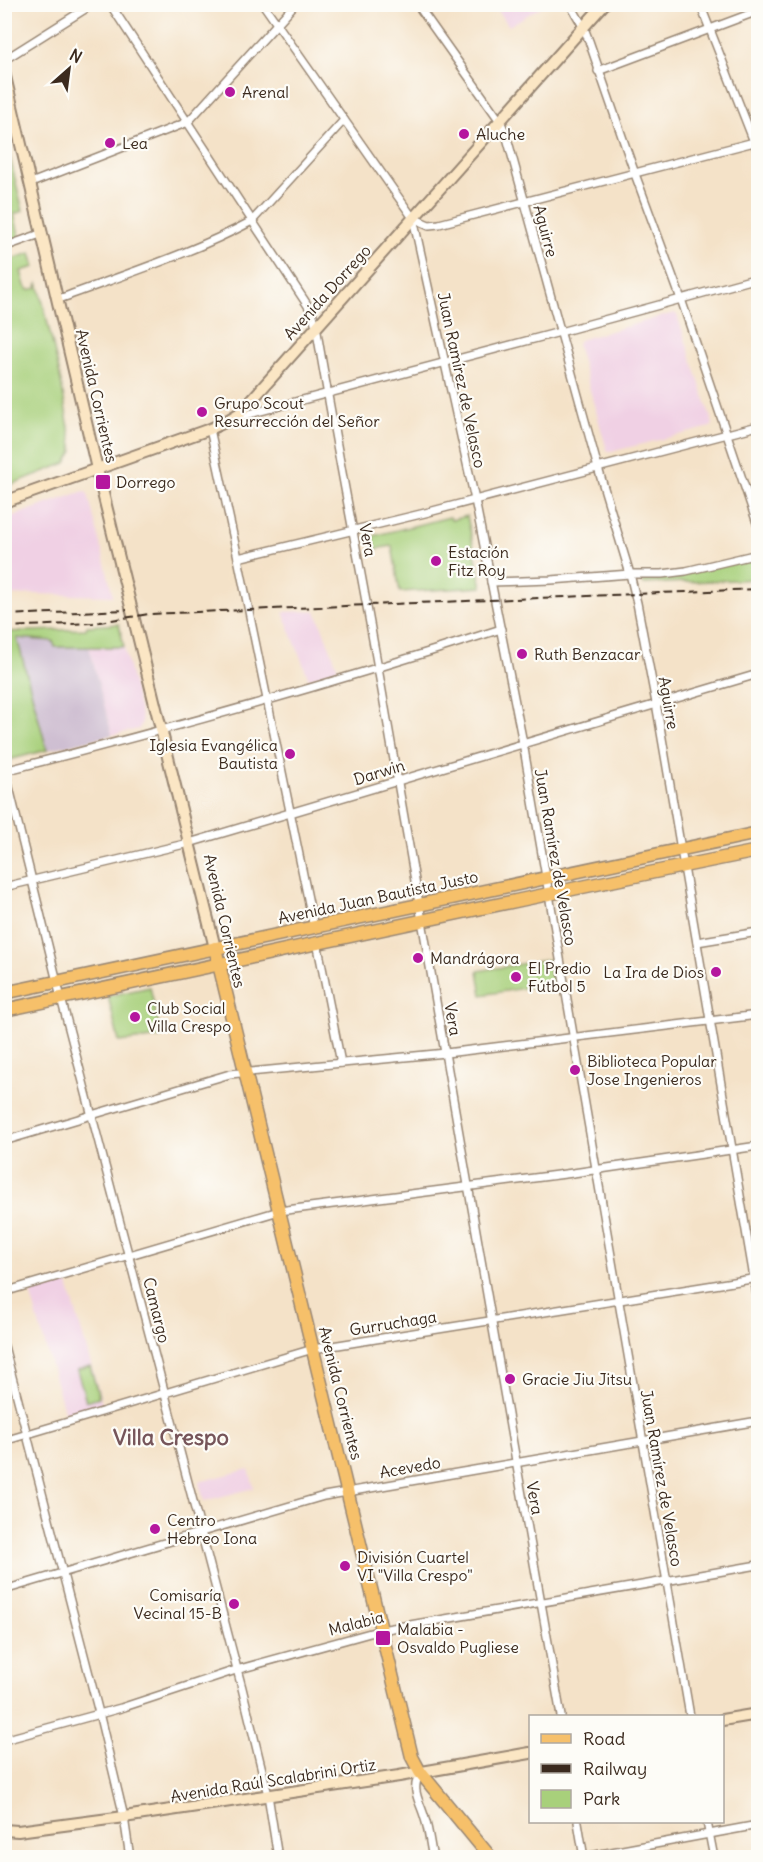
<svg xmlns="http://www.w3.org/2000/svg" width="763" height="1862" font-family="Delius,sans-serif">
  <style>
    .built { fill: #f0d0e4 }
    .industrial { fill: #cebed1 }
    .green { fill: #a8d07b; stroke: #727d4c; stroke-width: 1.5 }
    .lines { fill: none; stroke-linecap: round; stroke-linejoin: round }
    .street-casing { stroke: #988673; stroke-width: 10 }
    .secondary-casing { stroke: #988673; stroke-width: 14 }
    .primary-casing { stroke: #988673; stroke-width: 15 }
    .street { stroke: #fff; stroke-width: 7 }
    .secondary { stroke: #fbe6c4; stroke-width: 10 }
    .primary { stroke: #f6c06b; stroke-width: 12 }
    .rail { stroke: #3b2a1e; stroke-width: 2; stroke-dasharray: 9 4.5; stroke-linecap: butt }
    .poi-dot { fill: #b5179e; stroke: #fdfcf7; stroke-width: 2 }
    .labels { text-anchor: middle; stroke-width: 4.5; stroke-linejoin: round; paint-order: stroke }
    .poi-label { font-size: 16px; fill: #3b2a1e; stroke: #fdfcf7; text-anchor: start }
    .street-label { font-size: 16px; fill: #3b2a1e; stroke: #fdfcf7 }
    .district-label { font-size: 22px; font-weight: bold; fill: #76555a; stroke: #fdfcf7 }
  </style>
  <rect width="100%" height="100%" fill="#fdfcf7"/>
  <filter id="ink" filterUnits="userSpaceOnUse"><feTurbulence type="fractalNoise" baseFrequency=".0167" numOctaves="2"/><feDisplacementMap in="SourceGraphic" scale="12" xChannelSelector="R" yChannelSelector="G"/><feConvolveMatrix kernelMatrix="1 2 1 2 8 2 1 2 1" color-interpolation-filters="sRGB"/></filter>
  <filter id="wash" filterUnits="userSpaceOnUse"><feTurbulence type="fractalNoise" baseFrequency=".008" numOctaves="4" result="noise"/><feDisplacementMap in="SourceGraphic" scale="24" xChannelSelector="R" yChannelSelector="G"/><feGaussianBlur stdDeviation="1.35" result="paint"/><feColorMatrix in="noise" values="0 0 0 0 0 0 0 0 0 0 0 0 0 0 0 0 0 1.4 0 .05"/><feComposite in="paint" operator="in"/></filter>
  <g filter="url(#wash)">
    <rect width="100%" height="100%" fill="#f4e2c8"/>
    <g class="built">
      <path d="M494,5H544L509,26Z"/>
      <path d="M674,313L677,315L713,424L711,427L610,452L607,450L577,344L579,340Z"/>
      <path d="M84,491L88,494L113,596L34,594L5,596V519Z"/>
      <path d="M316,611L338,669L309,679L283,612Z"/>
      <path d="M89,647H124L142,721L139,729L112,735Z"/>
      <path d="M67,1281L102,1403L65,1414L30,1292Z"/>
      <path d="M249,1469L254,1488L204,1501L199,1482Z"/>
    </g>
    <path class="industrial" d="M17,637L54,641L55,647H89L112,735L47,750Z"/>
    <g class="green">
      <path d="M4,134L23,211L14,214L20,238L5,243Z"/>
      <path d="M31,253L35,267L21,271L25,286L28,290L37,288L38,282L59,371L73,451L66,463L5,487V261Z"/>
      <path d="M467,516L482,587L400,592L392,546L376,549L373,536L450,517L451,520Z"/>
      <path d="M758,556V579L643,584L642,578L686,573Z"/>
      <path d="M119,624L124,647H55L53,641L17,638L47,750L5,761V632L86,629L87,626Z"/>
      <path d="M551,959L555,983L482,995L478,971Z"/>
      <path d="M150,987L161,1037L119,1042L108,996Z"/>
      <path d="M90,1366L99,1397L86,1401L77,1370Z"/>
    </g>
  </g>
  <g filter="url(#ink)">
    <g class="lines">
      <defs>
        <g id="street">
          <path d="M110,4L312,312L316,326C335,441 358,554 378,668C439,1018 499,1367 561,1716"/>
          <path d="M263,4L413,218L475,500L523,743L690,1716"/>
          <path d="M417,4L500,121L506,134L598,468L630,574L637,603L656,703L758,1301"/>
          <path d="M570,4L584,28L589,41L635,174L681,299L758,526"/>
          <path d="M700,4L758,152"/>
          <path d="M4,60L93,4"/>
          <path d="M598,71L758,11"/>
          <path d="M31,183L188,122L295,4"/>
          <path d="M413,218L429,225L439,224L758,141"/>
          <path d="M4,247L43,233"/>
          <path d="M59,299C123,275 191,254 252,221L344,120"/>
          <path d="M238,417L560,332L758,278"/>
          <path d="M210,429L238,558L314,928"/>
          <path d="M238,558L425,513L758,426"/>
          <path d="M491,582L551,580L630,574H662L686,571L758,554"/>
          <path d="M4,771C172,729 337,682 501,629"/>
          <path d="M5,771L61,998L242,1688L268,1795L278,1858"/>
          <path d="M4,887L189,843L758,674"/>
          <path d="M317,942L341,1063"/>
          <path d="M697,942L758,932"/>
          <path d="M4,1141L230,1074L446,1053L758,1015"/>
          <path d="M4,1292L279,1211L573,1173L758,1146"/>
          <path d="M4,1346L99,1713L124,1817L130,1858"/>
          <path d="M4,1441L313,1349L758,1278"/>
          <path d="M4,1590L324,1496L758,1421"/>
          <path d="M4,1740L121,1708L236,1670L381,1630L758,1565"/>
          <path d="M420,1772C410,1792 420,1800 425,1819C429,1831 430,1845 433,1858"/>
          <path d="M578,1822L584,1858"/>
          <path d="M707,1822L714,1858"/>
          <path d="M579,1858L758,1825"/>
        </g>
        <g id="secondary">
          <path d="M4,72L97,469L215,948"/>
          <path d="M4,502L210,429L225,422L240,413L604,4"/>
          <path d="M722,1720L758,1714"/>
          <path d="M4,1830L18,1831L124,1817L399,1776L530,1753"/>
        </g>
        <g id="primary">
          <path d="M215,948L412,1757L420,1772L491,1858"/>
          <path d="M4,993L758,833"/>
          <path d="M4,1010C256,957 507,901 758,851"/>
        </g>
      </defs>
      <use href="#street" class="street-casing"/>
      <use href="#secondary" class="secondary-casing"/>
      <use href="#primary" class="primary-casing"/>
      <use href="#street" class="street"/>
      <use href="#secondary" class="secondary"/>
      <use href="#primary" class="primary"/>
      <g class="rail">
        <path d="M4,615L127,610"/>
        <path d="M4,627L93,623L149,614L758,589"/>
      </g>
    </g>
  </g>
  <g class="poi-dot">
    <circle cx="230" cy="92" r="6"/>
    <circle cx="464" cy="134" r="6"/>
    <circle cx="110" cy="143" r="6"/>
    <circle cx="202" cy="412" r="6"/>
    <rect x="95" y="474" width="16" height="16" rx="3"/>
    <circle cx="436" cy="561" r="6"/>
    <circle cx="522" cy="654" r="6"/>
    <circle cx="290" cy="754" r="6"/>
    <circle cx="418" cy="958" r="6"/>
    <circle cx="716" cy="972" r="6"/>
    <circle cx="516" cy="977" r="6"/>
    <circle cx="135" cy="1017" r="6"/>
    <circle cx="575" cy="1070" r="6"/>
    <circle cx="510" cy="1379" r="6"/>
    <circle cx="155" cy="1529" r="6"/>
    <circle cx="345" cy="1566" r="6"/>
    <circle cx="234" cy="1604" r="6"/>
    <rect x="375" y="1630" width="16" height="16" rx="3"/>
  </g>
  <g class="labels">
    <g class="poi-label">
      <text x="242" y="98">Arenal</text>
      <text x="476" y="140">Aluche</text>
      <text x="122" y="149">Lea</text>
      <text x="214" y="409">Grupo Scout<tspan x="214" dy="18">Resurrección del Señor</tspan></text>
      <text x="116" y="488">Dorrego</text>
      <text x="448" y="558">Estación<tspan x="448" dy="18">Fitz Roy</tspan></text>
      <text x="534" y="660">Ruth Benzacar</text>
      <text x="278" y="751" text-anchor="end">Iglesia Evangélica<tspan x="278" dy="18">Bautista</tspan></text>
      <text x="430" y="964">Mandrágora</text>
      <text x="528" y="974">El Predio<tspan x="528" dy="18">Fútbol 5</tspan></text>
      <text x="704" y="978" text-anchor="end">La Ira de Dios</text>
      <text x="147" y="1014">Club Social<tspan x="147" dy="18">Villa Crespo</tspan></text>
      <text x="587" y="1067">Biblioteca Popular<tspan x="587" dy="18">Jose Ingenieros</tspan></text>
      <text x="522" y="1385">Gracie Jiu Jitsu</text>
      <text x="167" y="1526">Centro<tspan x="167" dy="18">Hebreo Iona</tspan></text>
      <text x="357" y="1563">División Cuartel<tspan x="357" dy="18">VI "Villa Crespo"</tspan></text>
      <text x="222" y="1601" text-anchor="end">Comisaría<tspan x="222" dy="18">Vecinal 15-B</tspan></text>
      <text x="397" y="1635">Malabia -<tspan x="397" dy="18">Osvaldo Pugliese</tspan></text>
    </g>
    <g class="street-label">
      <text transform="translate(546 231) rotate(75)" y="6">Aguirre</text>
      <text transform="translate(327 292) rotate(-48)" y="6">Avenida Dorrego</text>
      <text transform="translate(462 380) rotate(78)" y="6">Juan Ramírez de Velasco</text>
      <text transform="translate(97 396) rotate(77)" y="6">Avenida Corrientes</text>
      <text transform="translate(368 540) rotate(79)" y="6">Vera</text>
      <text transform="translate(669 703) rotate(80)" y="6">Aguirre</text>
      <text transform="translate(379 772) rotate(-17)" y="6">Darwin</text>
      <text transform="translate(556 857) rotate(80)" y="6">Juan Ramírez de Velasco</text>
      <text transform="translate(378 897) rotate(-12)" y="6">Avenida Juan Bautista Justo</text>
      <text transform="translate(225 921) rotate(77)" y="6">Avenida Corrientes</text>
      <text transform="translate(453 1019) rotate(80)" y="6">Vera</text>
      <text transform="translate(157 1310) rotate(76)" y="6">Camargo</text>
      <text transform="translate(393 1323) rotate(-9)" y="6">Gurruchaga</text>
      <text transform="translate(341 1393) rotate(76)" y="6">Avenida Corrientes</text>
      <text transform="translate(410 1467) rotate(-10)" y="6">Acevedo</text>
      <text transform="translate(662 1478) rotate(80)" y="6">Juan Ramírez de Velasco</text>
      <text transform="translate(535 1498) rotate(80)" y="6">Vera</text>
      <text transform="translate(356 1623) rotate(-14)" y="6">Malabia</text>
      <text transform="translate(273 1780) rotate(-9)" y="6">Avenida Raúl Scalabrini Ortiz</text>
    </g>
    <g class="district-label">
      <text x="171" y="1445">Villa Crespo</text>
    </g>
  </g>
  <rect width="763" height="1862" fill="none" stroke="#fdfcf7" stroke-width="24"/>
  <rect x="529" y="1715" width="195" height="108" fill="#fdfcf7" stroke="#afa8a0" stroke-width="1.5"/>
  <rect x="541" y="1734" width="30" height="9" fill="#f6c06b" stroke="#afa8a0" stroke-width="1.5"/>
  <text x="583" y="1745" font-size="18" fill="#3b2a1e">Road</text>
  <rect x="541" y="1764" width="30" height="9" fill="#3b2a1e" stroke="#afa8a0" stroke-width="1.5"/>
  <text x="583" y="1775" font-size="18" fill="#3b2a1e">Railway</text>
  <rect x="541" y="1790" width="30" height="18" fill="#a8d07b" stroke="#afa8a0" stroke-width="1.5"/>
  <text x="583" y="1805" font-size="18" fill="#3b2a1e">Park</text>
  <g transform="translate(69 69) rotate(28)" stroke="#fdfcf7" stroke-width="4.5" paint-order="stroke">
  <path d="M0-4.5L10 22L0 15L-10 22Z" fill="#3b2a1e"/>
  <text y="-9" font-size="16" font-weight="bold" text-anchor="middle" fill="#3b2a1e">N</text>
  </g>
</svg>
